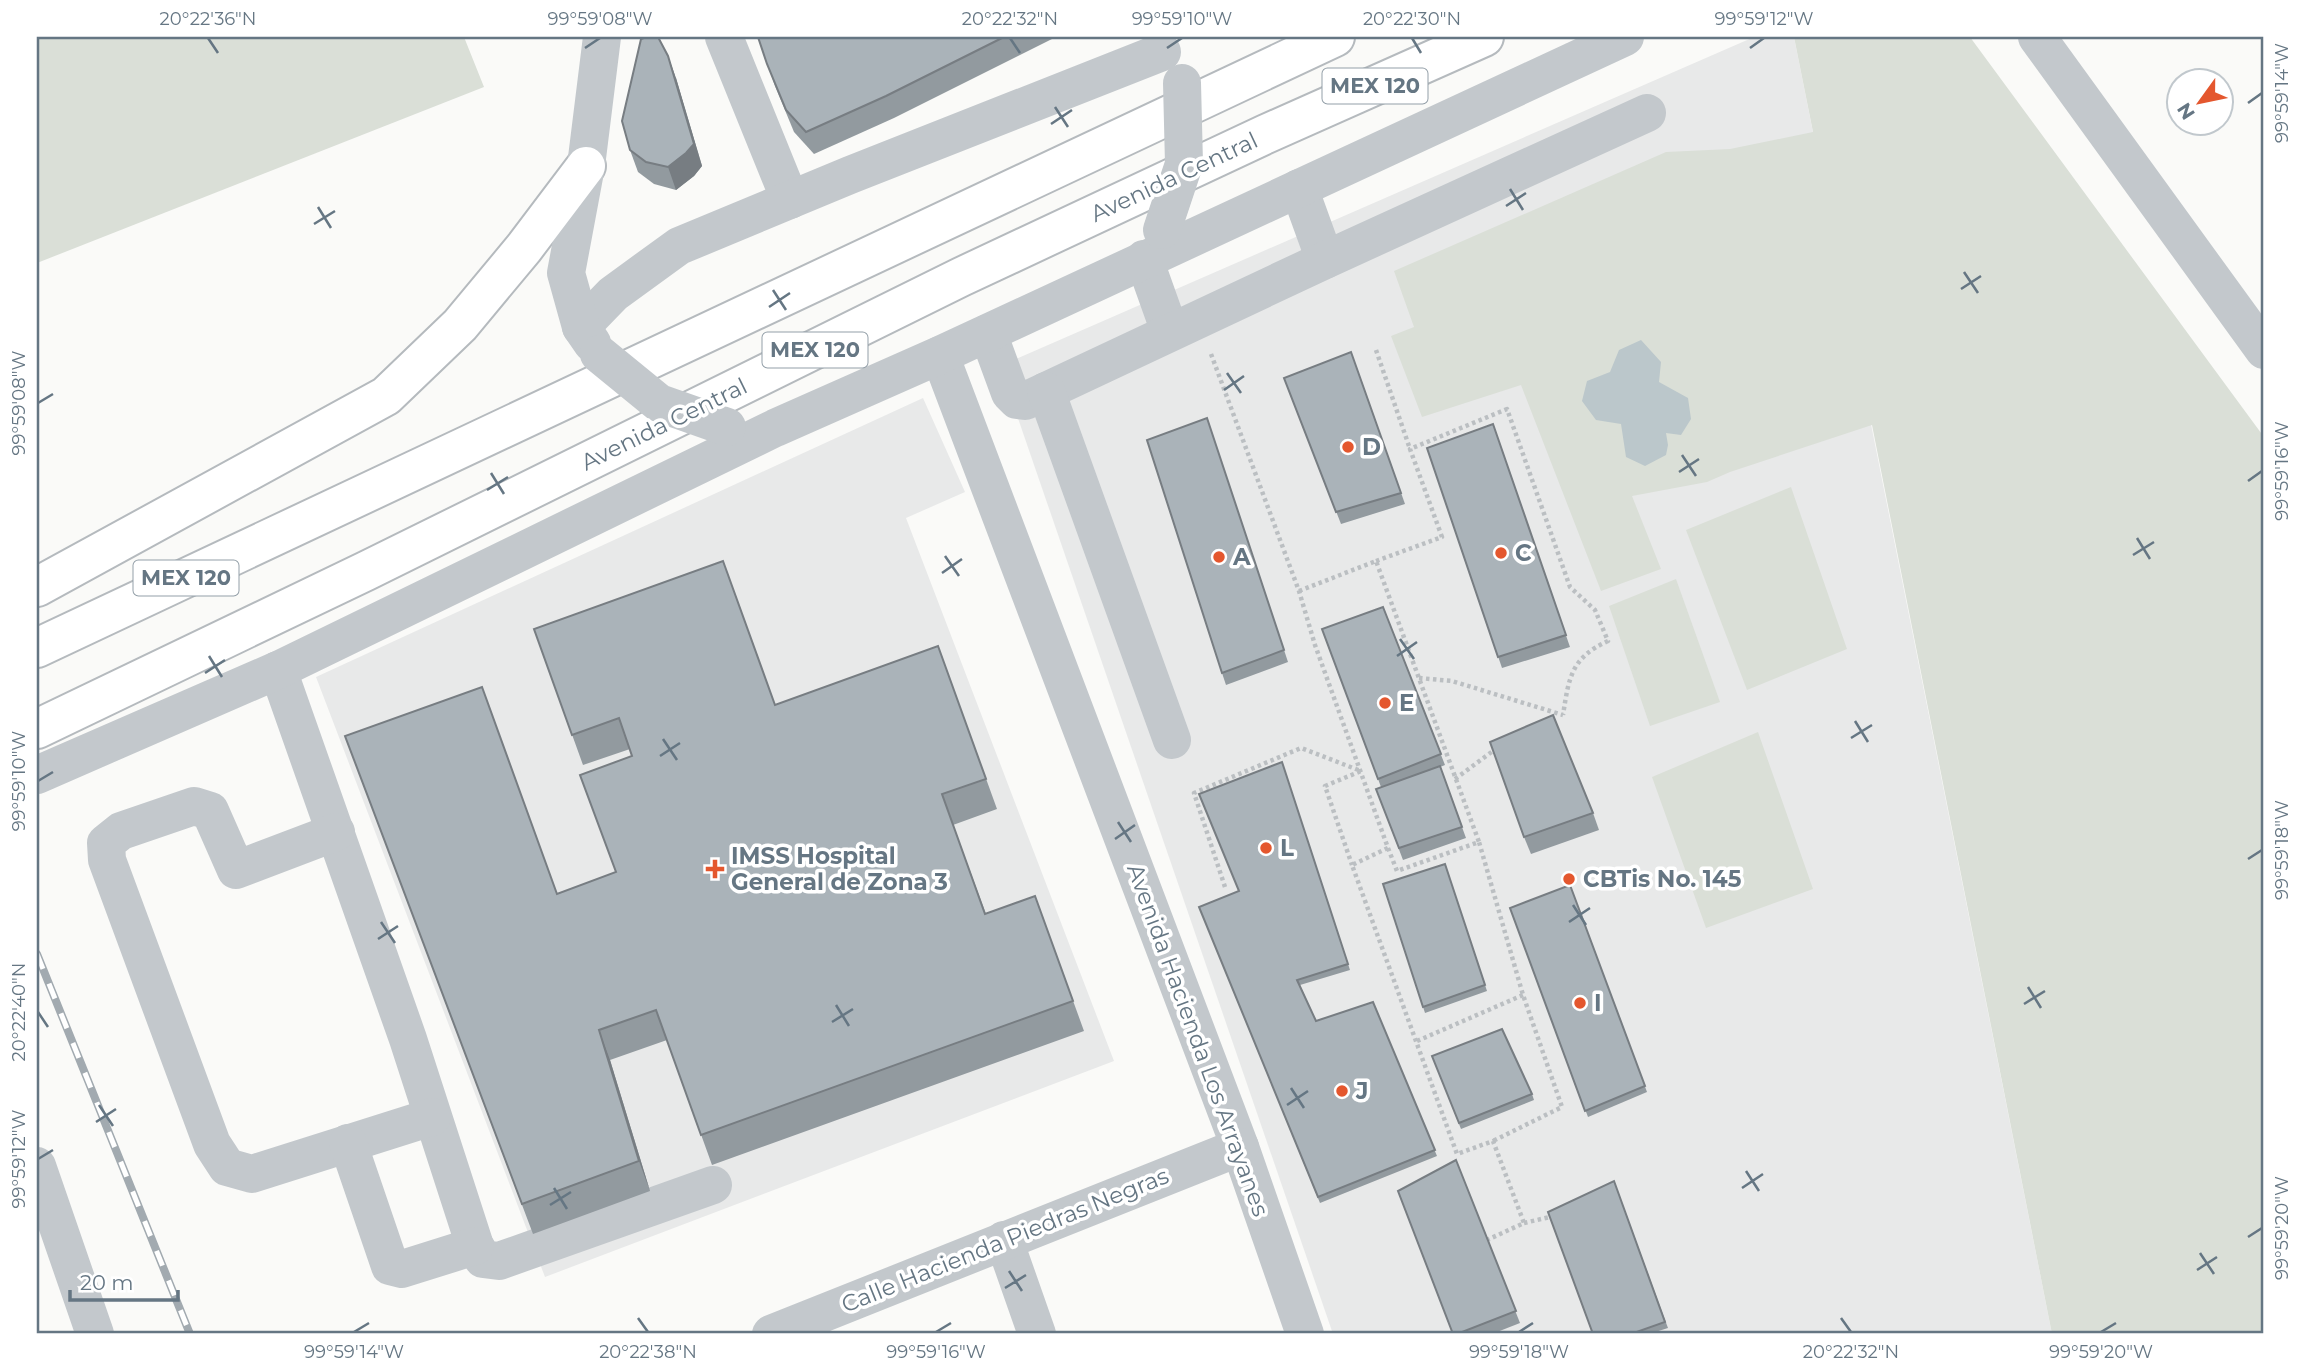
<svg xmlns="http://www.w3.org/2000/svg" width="2301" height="1371" font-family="Montserrat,sans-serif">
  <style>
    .built { fill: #e8e9e9 }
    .green { fill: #dadfd7 }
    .water { fill: #bbc7cb }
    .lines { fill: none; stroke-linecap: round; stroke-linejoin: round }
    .major-casing { stroke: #b5babe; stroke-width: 42 }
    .path { stroke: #bbbfc2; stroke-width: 4.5; stroke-dasharray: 3.5 3.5; stroke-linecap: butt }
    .minor { stroke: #c3c8cc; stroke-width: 38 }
    .major { stroke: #fff; stroke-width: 38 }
    .rail-casing { stroke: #a2aab0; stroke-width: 8 }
    .rail { stroke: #fff; stroke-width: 5; stroke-dasharray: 16; stroke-linecap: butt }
    .minor-bridge { stroke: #c3c8cc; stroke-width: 38 }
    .wall { fill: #929a9f }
    .shaded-wall { fill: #777d82 }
    .building { fill: #aab3b9; stroke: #777d82; stroke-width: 2 }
    .ticks { fill: none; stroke: #657683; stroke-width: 2.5 }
    .poi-dot { fill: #e4572e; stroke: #fff; stroke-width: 2.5 }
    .labels { text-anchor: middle; stroke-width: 7; stroke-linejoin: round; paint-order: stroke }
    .shield { fill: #fff; stroke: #939fa8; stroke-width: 2 }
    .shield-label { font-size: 21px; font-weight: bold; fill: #657683 }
    .street-label { font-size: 23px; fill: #657683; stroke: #fff }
    .poi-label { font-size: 23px; font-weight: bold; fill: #657683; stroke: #fff; text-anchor: start }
    .neatline { fill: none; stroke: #657683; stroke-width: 2.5 }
    .ticks-label { font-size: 18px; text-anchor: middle; fill: #657683 }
  </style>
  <rect width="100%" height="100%" fill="#fafaf8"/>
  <g class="built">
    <path d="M1754,37H1794L2052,1334H1333L1000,366Z"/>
    <path d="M923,398L965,492L906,518L1114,1061L545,1277L316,677Z"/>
  </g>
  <g class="green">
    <path d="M37,37H464L484,87L37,263Z"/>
    <path d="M1794,37H1970L2264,437V1334H2052L1872,425L1730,472L1707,482L1632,496L1661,569L1601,591L1521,385L1422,417L1391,336L1414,327L1394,271L1666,152L1730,149L1813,132Z"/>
    <path d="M1791,487L1847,649L1747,690L1686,530Z"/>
    <path d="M1676,579L1720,702L1650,726L1609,606Z"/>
    <path d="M1758,732L1813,889L1706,928L1652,777Z"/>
  </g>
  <path class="water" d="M1641,340L1661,362L1659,382L1688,398L1691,419L1681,435L1666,433L1668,445L1666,455L1645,466L1626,457L1621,424L1596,420L1582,401L1587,381L1610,372L1619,350Z"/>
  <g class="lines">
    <defs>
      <g id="major">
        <path d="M37,587L386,396L460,325L524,248L586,166"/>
        <path d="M37,648L1335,37"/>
        <path d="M37,729L366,571L961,277L1266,134L1484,37"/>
      </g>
    </defs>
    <use href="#major" class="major-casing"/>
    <g class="path">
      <path d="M1376,350L1410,449"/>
      <path d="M1211,354L1299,591L1315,645L1388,848L1352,865L1457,1154L1493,1141L1524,1223L1487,1240"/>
      <path d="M1376,561L1442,537L1410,449L1507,409L1570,587L1595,610L1608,641C1571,658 1569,677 1563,715"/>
      <path d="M1299,591L1376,561L1479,842"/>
      <path d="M1419,678L1452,681L1563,715"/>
      <path d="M1455,779L1497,748"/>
      <path d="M1388,848L1397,871L1479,842L1523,995L1562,1107L1493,1141"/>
      <path d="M1225,887L1194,793L1301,748L1361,771L1325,786L1352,865"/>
      <path d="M1417,1041L1523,995"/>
      <path d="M1524,1223L1550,1217"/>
    </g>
    <g class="minor">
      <path d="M724,37L790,200"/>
      <path d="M2037,37L2264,350"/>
      <path d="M1299,188L1325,260"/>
      <path d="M1144,259L1170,332"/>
      <path d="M581,327L613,294L679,246L850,175L1162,52"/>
      <path d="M988,333L1010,393L1017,400L1025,401L1325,260L1647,113"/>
      <path d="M592,343L581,327L566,273L586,166L602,37"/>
      <path d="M940,355L1240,1147L1305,1334"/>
      <path d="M1046,391L1172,740"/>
      <path d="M278,670L408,1039L475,1246L483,1259L499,1261L713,1185"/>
      <path d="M37,775L278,670L775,428L940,355L1625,37"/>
      <path d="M336,832L236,870L210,811L194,806L121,831L106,843L107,860L212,1144L227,1167L252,1174L432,1117"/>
      <path d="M348,1143L390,1266L402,1269L475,1246"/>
      <path d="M37,1166L95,1334"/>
      <path d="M1004,1240L1037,1334"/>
      <path d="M771,1334L1240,1147"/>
    </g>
    <use href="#major" class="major"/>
    <defs>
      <path id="rail" d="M37,954L190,1334"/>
    </defs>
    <use href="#rail" class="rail-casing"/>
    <use href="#rail" class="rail"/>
    <g class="minor-bridge">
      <path d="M1162,230L1184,164L1182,83"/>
      <path d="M599,354L659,403L727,427"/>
    </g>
  </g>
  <g class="wall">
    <path d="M758,37H1056L894,118L814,154L794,132L775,86Z"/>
    <path d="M676,78L702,166L694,176L676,190L654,184L638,172L630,150Z"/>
    <path d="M1351,352L1405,504L1341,524L1284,378Z"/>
    <path d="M1207,418L1288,662L1226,685L1222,673Z"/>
    <path d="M1493,424L1570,647L1502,668L1427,448Z"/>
    <path d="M1383,607L1445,765L1440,767L1466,838L1403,860L1376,789L1381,787L1322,629Z"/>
    <path d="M534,629L775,705L938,646L997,809L953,825L986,914L1035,896L1084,1031L712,1165L667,1040L610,1060L650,1191L533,1234L345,736L557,894L616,872L632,756L630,749L583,765Z"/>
    <path d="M1282,762L1350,970L1300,985L1316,1021L1373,1002L1437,1156L1320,1203L1199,907L1239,891Z"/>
    <path d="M1593,813L1599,830L1531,854L1524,837Z"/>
    <path d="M1445,864L1487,991L1425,1013L1383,884Z"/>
    <path d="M1570,885L1647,1092L1588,1117L1510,908Z"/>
    <path d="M1432,1056L1532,1094L1534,1100L1461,1129Z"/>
    <path d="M1456,1160L1520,1323L1492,1334H1453Z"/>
    <path d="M1614,1181L1668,1328L1649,1334H1593Z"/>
  </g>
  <g class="shaded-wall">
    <path d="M668,56L676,78L702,166L694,176L676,190L668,167Z"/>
    <path d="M599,1030L610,1060L650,1191L639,1161Z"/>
  </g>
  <g class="building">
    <path d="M647,37H658L668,56L694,144L686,153L668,167L646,162L630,150L622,121L641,39Z"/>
    <path d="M758,37H1004L886,96L806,132L786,110L767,64Z"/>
    <path d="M1351,352L1401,493L1336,512L1284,378Z"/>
    <path d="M1207,418L1284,650L1222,673L1147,440Z"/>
    <path d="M1493,424L1566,635L1498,657L1427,448Z"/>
    <path d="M723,561L775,705L938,646L986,779L942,794L985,914L1035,896L1073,1001L701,1135L656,1010L599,1030L639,1161L522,1204L345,736L482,687L557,894L616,872L580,775L632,756L619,718L572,735L534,629Z"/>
    <path d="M1383,607L1441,754L1378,779L1322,629Z"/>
    <path d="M1553,715L1593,813L1524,837L1490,742Z"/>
    <path d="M1282,762L1348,964L1297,980L1316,1021L1373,1002L1435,1150L1318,1197L1199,907L1239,891L1199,794Z"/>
    <path d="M1440,766L1462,827L1399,848L1376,789Z"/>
    <path d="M1445,864L1485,985L1423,1007L1383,884Z"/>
    <path d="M1570,885L1645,1086L1585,1111L1510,908Z"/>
    <path d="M1502,1029L1532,1094L1459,1123L1432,1056Z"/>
    <path d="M1456,1160L1516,1311L1457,1334H1453L1398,1191Z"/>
    <path d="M1614,1181L1665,1322L1631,1334H1593L1548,1212Z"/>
  </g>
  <path class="ticks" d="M208,38L218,53M1010,38L1020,53M1412,38L1421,53M585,48L600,38M1167,48L1182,38M1750,48L1764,38M2248,103L2262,93M1055,107L1068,127M1051,124L1072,110M1510,189L1523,210M1506,206L1526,193M318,207L331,228M314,224L335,211M1964,272L1978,293M1961,289L1981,276M773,290L786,310M769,307L790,293M1227,373L1241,393M1224,390L1244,376M38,403L53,394M1682,455L1696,476M1679,472L1699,459M491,473L504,494M2248,481L2262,471M487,490L508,477M2137,538L2150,559M2133,555L2154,542M945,556L959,576M942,573L962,559M1400,639L1414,659M209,656L222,677M1397,656L1417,642M205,673L225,660M1855,721L1868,742M1851,738L1872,725M663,739L677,760M660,756L680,743M38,781L53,772M1118,822L1131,842M1115,839L1135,825M2248,859L2262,850M1573,905L1586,925M381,922L395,943M1569,922L1590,908M378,939L398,926M2028,987L2041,1008M2024,1004L2045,991M836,1005L849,1026M38,1012L48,1027M832,1022L853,1009M1291,1088L1304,1108M99,1105L113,1126M1287,1105L1308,1091M96,1122L116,1109M38,1159L53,1150M1746,1171L1759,1191M554,1188L567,1209M1742,1188L1763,1174M550,1205L571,1192M2248,1237L2262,1228M2200,1253L2214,1274M2197,1270L2217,1257M1009,1271L1022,1291M1005,1288L1026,1275M638,1318L648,1332M1841,1318L1851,1332M354,1332L369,1323M936,1332L951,1323M1519,1332L1533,1323M2101,1332L2116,1323"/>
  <g class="poi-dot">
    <circle cx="1348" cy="447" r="7"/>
    <circle cx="1501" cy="553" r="7"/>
    <circle cx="1219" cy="557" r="7"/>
    <circle cx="1385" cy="703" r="7"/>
    <circle cx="1266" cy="848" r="7"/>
    <path d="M711.5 858.5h7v7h7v7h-7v7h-7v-7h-7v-7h7z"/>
    <circle cx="1569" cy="879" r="7"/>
    <circle cx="1580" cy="1003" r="7"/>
    <circle cx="1342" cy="1091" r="7"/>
  </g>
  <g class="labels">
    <g class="shield">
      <rect x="1322.5" y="68.5" width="105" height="35" rx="5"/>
      <rect x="762.5" y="332.5" width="105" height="35" rx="5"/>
      <rect x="133.5" y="560.5" width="105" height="35" rx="5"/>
    </g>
    <g class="shield-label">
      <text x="1375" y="93">MEX 120</text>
      <text x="815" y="357">MEX 120</text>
      <text x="186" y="585">MEX 120</text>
    </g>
    <g class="street-label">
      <text transform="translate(1174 177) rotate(-25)" y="8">Avenida Central</text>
      <text transform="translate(664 424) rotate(-26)" y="8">Avenida Central</text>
      <text transform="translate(1198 1040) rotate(70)" y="8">Avenida Hacienda Los Arrayanes</text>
      <text transform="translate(1005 1240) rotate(-22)" y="8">Calle Hacienda Piedras Negras</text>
    </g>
    <g class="poi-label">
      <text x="1362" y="455">D</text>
      <text x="1515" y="561">C</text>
      <text x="1233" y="565">A</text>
      <text x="1399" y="711">E</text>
      <text x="1280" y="856">L</text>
      <text x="731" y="864">IMSS Hospital<tspan x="731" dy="26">General de Zona 3</tspan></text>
      <text x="1583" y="887">CBTis No. 145</text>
      <text x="1594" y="1011">I</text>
      <text x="1356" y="1099">J</text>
    </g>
  </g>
  <rect width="2301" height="1371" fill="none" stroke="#ffffff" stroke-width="77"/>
  <g transform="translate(2200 102) rotate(237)"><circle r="33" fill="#ffffff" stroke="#c1c8cd" stroke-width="2"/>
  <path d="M0-5L12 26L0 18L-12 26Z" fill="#e4572e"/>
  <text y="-10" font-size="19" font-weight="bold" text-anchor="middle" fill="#657683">N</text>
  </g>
  <path d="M70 1290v10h108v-10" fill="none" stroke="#657683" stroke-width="3.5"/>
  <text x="80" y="1290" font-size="21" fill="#657683" stroke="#ffffff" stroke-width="5" paint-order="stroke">20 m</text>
  <rect x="38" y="38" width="2224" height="1294" class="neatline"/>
  <g class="ticks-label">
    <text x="208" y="25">20°22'36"N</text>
    <text x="600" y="25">99°59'08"W</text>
    <text x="1010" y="25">20°22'32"N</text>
    <text x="1182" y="25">99°59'10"W</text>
    <text x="1412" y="25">20°22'30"N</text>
    <text x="1764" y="25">99°59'12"W</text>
    <text transform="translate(2282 93) rotate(-90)" y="6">99°59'14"W</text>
    <text transform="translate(19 403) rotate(-90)" y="6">99°59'08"W</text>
    <text transform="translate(2282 471) rotate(-90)" y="6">99°59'16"W</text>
    <text transform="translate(19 781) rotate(-90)" y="6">99°59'10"W</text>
    <text transform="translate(2282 850) rotate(-90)" y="6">99°59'18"W</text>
    <text transform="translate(19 1012) rotate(-90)" y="6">20°22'40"N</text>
    <text transform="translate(19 1159) rotate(-90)" y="6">99°59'12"W</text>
    <text transform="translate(2282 1228) rotate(-90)" y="6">99°59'20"W</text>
    <text x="354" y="1358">99°59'14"W</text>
    <text x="648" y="1358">20°22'38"N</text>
    <text x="936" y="1358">99°59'16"W</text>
    <text x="1519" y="1358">99°59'18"W</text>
    <text x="1851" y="1358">20°22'32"N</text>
    <text x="2101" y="1358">99°59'20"W</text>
  </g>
</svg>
